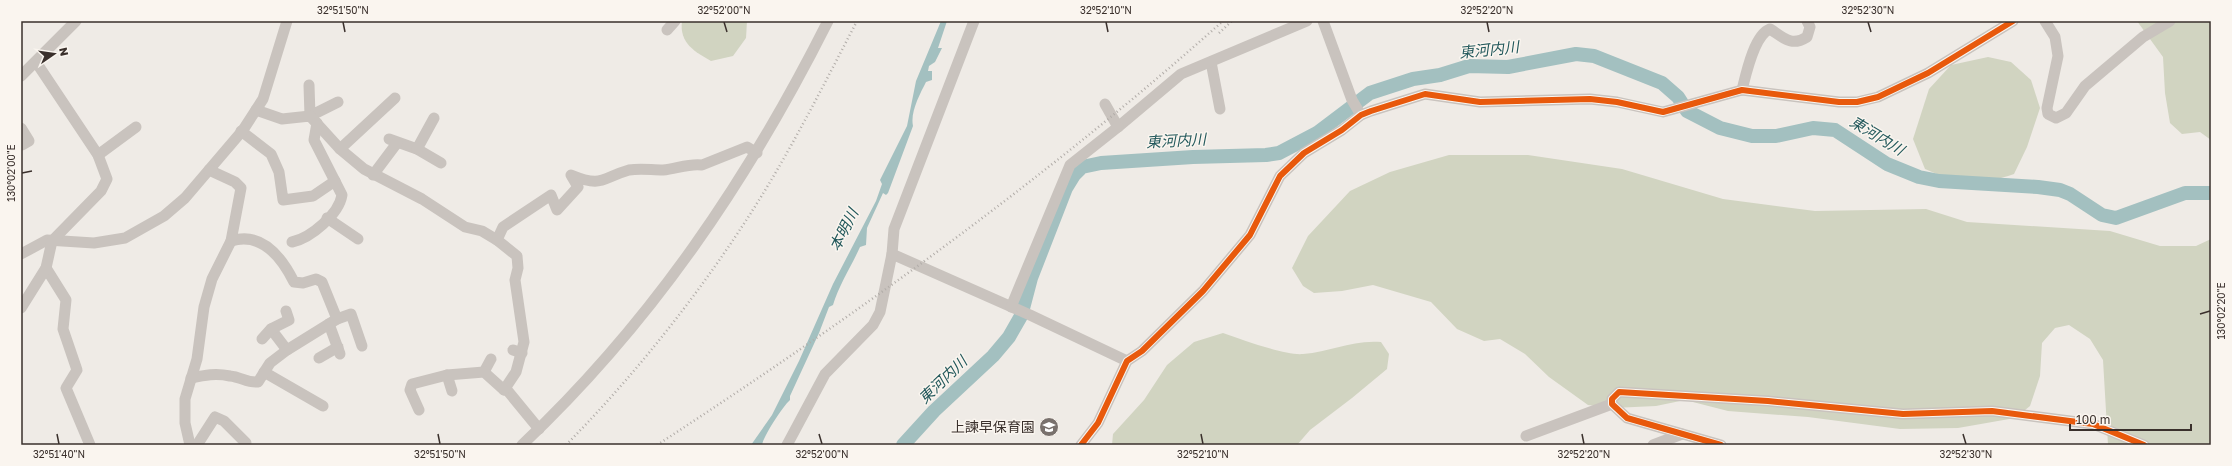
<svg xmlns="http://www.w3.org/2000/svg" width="2232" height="466" font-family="'Golos Text','Noto Sans JP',sans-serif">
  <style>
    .green { fill: #d1d4c1 }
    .water { fill: #a3c0c0 }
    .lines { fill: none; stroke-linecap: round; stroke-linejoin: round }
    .river { stroke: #a3c0c0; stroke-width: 14 }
    .minor { stroke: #c9c3be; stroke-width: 11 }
    .rail { stroke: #b1aca8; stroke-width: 2.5; stroke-dasharray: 1 3; stroke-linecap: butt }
    .cycleway-casing { stroke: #faf5ef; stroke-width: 8 }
    .cycleway { stroke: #e8590c; stroke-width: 6 }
    .ticks { fill: none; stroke: #3a302c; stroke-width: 1.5 }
    .labels { text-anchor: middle; stroke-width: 3; stroke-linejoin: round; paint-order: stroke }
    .poi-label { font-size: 14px; fill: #3a302c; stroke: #faf5ef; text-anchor: end }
    .water-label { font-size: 15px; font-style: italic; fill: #22585b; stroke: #faf5ef }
    .neatline { fill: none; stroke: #3a302c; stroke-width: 1.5 }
    .ticks-label { font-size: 10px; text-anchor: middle; fill: #3a302c }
  </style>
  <rect width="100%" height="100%" fill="#efebe6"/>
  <g class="green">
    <path d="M682,21H747L746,38L733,56L711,61C695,52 679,43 682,21Z"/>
    <path d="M2137,21H2211V140L2200,132L2182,134L2170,123L2165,93L2163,57Z"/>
    <path d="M1988,57L2011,62L2031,80L2040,108L2027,147L2014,174C1978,186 1960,185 1925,169L1913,139L1929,89L1951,65Z"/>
    <path d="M1449,155H1528L1622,169L1723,199L1815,211L1926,209L1967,222L2110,231L2160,246H2196L2211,239V443L2203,445H2108L2103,360L2090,339L2069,325L2055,328L2042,343L2040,376L2030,406L2015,418L1958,428L1900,429L1808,417L1728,411L1685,400L1656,406L1613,408L1588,405L1549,377L1525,354L1500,339L1484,341L1457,329L1431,302L1373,285L1342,291L1314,293L1303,286L1292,268L1308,236L1350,191L1390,172Z"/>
    <path d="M1223,333C1240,339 1286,356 1303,354C1331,352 1350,340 1381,342L1389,354L1387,369L1352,398L1310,430L1297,445H1112L1113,434L1144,400L1167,365L1194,342Z"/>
  </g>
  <path class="water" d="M941,21H947L938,48H942L935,62L929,66L928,71H932V80L926,82C920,94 910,112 913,126L888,193L886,195L883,193L867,228L866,245L860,247C851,267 839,285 833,305L829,307L819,333L790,396V400C783,406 763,437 762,445H751L772,415L799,361L833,284L876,201L882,184L880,180L907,126L916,81Z"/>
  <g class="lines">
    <path class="river" d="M903,445L934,411L993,356L1009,337L1021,316L1031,278L1066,188L1074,175L1082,167L1101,163L1193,157L1266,155L1279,153L1317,133L1370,93L1413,79L1440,75L1469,66L1508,67L1576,54L1594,56L1662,83L1678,97L1687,111L1720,128L1752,136H1776L1813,128L1835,130L1887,164L1919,177L1939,181L2038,187L2060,190L2070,194L2102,215L2116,218L2185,193H2211"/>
    <g class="minor">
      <path d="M1323,21L1352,100L1361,115"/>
      <path d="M2045,21L2055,37L2058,56L2047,108L2048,114L2056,118L2066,113L2085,86L2143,37L2170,21"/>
      <path d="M667,30L675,21"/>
      <path d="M1211,62L1220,109"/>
      <path d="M21,76L76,21"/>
      <path d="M309,85L310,116L338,102"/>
      <path d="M1742,90C1746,74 1754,35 1770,29C1784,38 1791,47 1807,37L1810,27L1807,21"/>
      <path d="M1105,104L1118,127L1181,74L1307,21"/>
      <path d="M256,110L282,119L310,116L340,149L364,169L422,199L465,227L482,231L497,240L517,256L518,268L515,280L524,342L516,372L504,390H507L539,429"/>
      <path d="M21,128L29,141L22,145"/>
      <path d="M241,131L271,154L279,172L283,200L313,196L335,181"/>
      <path d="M389,139L417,149L441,163"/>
      <path d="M340,149L395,98"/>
      <path d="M417,149L434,118"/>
      <path d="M98,155L136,127"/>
      <path d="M373,175L397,143"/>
      <path d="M327,218L358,239"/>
      <path d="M497,240L503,227L551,195L557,210L578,187L571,175C603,188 601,178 629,170C641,168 651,170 663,170C676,169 689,163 702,165L747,147L757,153"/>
      <path d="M292,242C311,238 339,214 342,195L314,140L317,123"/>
      <path d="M21,254L47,240L94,243L125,238L164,216L185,198L243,130L263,99L287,21"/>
      <path d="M892,254L1030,315L1127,361"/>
      <path d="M46,268L66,300L63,329L77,370L66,388L90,445"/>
      <path d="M1011,307L1070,165L1118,127"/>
      <path d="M21,308L46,268L52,241L101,191L107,179L98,155L36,62"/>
      <path d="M337,319L351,314L362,346"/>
      <path d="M329,324L340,354"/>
      <path d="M271,329L287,350"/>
      <path d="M262,339L271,329L289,320L286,311"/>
      <path d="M513,350L522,353"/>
      <path d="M319,358L338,347"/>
      <path d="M264,372L323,406"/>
      <path d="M484,372L491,359"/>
      <path d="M447,375L452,391"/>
      <path d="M191,378C205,375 216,373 230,376C241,377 247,383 258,382L270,363L287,350L337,319L322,282L316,279L303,283L294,282C282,258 262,231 231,241"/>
      <path d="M419,410L410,390L412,384L447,375L484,372L504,390"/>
      <path d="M1526,436L1612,404"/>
      <path d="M190,445L185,423V399L197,359L204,307L212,279L231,241L241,188L235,182L209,170"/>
      <path d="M197,445L215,417L224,421L246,443"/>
      <path d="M522,445C652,322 748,180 828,21"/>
      <path d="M787,445L825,374L873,325L880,312L892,254L894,229L974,21"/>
      <path d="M1081,445L1098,423L1127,361L1142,351L1203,291L1250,235L1280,176L1304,153L1342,130L1361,115L1371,111L1425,94L1480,102L1590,99L1617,102L1663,112L1742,90L1839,102H1857L1878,97L1928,73L2013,21"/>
      <path d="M1653,445L1682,434"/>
      <path d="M1721,445L1627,418L1612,404V399L1619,392L1768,401L1903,414L1992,411L2093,424L2144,445"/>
    </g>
    <g class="rail">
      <path d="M1219,33L1232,21"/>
      <path d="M566,445C633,377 695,299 747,219C788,156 822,88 857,21"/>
      <path d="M657,445C855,316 1047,178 1223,21"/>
    </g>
    <defs>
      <g id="cycleway">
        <path d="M1081,445L1098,423L1127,361L1142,351L1203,291L1250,235L1280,176L1304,153L1342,130L1361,115L1371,111L1425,94L1480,102L1590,99L1617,102L1663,112L1742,90L1839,102H1857L1878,97L1928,73L2013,21"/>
        <path d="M1721,445L1627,418L1612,404V399L1619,392L1768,401L1903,414L1992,411L2093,424L2144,445"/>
      </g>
    </defs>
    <use href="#cycleway" class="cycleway-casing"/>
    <use href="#cycleway" class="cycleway"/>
  </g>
  <path class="ticks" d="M343,22L345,32M724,22L727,32M1106,22L1108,32M1487,22L1489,32M1868,22L1871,32M22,173L32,171M2200,314L2210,311M57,434L59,444M438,434L440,444M819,434L822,444M1201,434L1203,444M1582,434L1584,444M1963,434L1966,444"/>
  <defs>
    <symbol id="school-disc" viewBox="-11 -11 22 22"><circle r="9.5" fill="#79716d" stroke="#faf5ef"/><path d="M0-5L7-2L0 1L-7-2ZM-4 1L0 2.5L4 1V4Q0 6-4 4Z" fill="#fff"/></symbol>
  </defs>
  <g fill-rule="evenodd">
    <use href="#school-disc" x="1038" y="416" width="22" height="22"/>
  </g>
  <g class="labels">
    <g class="poi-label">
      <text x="1035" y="432">上諫早保育園</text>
    </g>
    <g class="water-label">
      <text transform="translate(1489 50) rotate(-6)" y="5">東河内川</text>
      <text transform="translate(1877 136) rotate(31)" y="5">東河内川</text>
      <text transform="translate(1176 141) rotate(-3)" y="5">東河内川</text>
      <text transform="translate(844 230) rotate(-63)" y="5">本明川</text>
      <text transform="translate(943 380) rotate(-44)" y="5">東河内川</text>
    </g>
  </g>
  <rect width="2232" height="466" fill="none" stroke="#faf5ef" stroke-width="44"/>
  <g transform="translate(54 54) rotate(77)" stroke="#faf5ef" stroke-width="3" paint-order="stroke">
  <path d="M0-3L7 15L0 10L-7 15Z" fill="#3a302c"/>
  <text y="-6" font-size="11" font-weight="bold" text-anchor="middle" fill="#3a302c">N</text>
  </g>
  <path d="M2070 424v6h121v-6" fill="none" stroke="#3a302c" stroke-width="2"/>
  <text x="2076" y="424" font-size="12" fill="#3a302c" stroke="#faf5ef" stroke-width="3" paint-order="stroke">100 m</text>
  <rect x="22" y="22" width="2188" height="422" class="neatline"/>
  <g class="ticks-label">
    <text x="343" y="14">32°51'50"N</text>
    <text x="724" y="14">32°52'00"N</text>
    <text x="1106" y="14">32°52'10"N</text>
    <text x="1487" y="14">32°52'20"N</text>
    <text x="1868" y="14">32°52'30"N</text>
    <text transform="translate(11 173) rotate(-90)" y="4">130°02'00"E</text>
    <text transform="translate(2221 311) rotate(-90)" y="4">130°02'20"E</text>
    <text x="59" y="458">32°51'40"N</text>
    <text x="440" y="458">32°51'50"N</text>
    <text x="822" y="458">32°52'00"N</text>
    <text x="1203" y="458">32°52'10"N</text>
    <text x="1584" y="458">32°52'20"N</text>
    <text x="1966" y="458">32°52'30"N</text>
  </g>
</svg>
